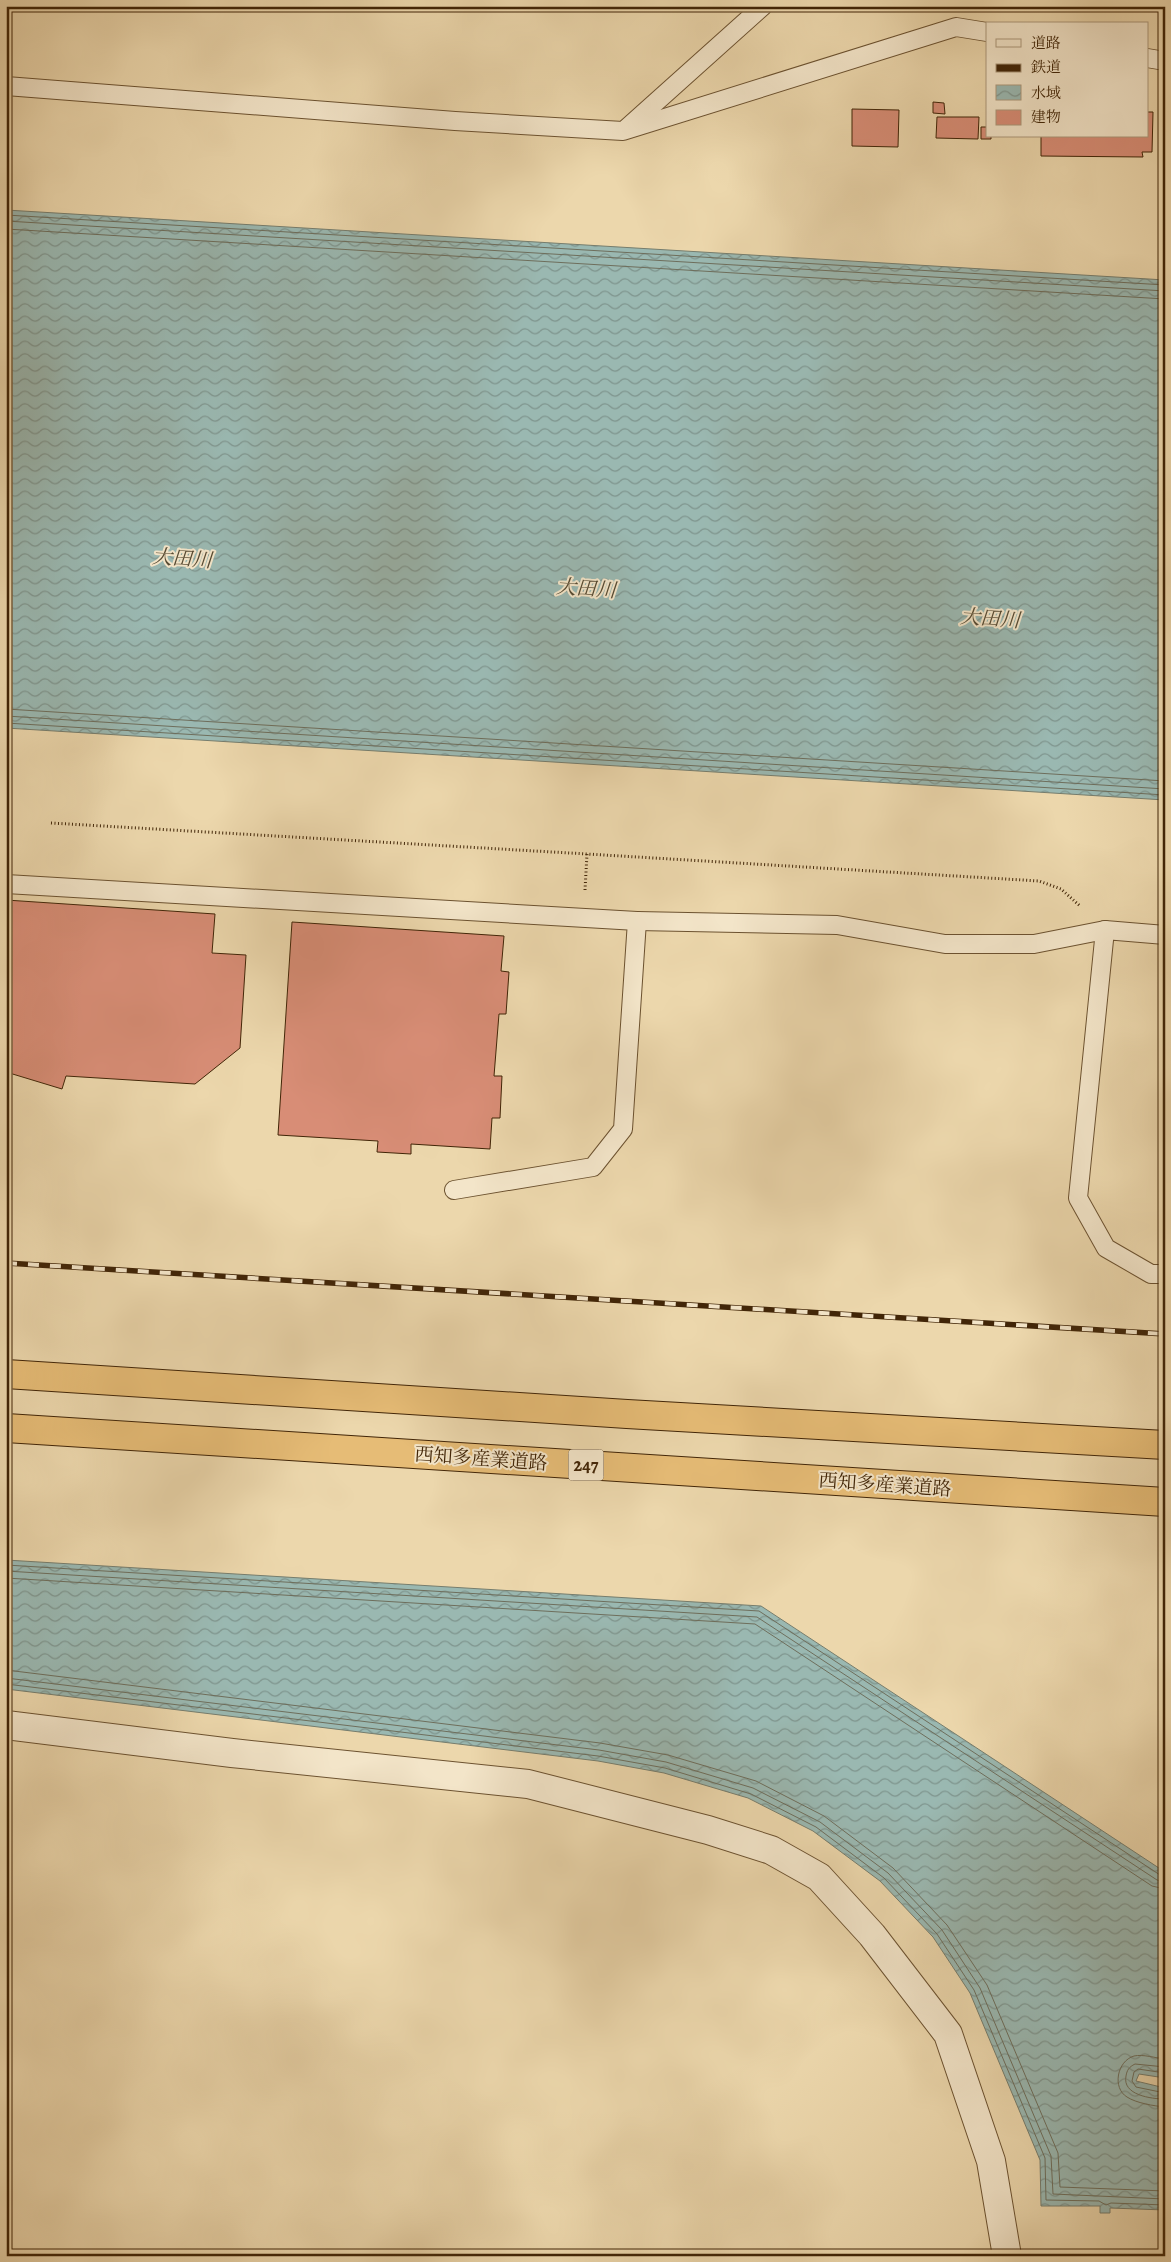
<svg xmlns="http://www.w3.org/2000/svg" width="1171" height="2262" font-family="Alegreya,'Noto Serif JP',serif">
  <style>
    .water { fill: url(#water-waves); stroke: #767d6d }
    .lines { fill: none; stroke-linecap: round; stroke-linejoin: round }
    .shore { stroke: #6e6e5c; stroke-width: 1 }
    .building { fill: #d88d76; stroke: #412507 }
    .service-casing { stroke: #6c5230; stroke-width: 20 }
    .minor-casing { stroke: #6c5230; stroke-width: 30 }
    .motorway-casing { stroke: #412507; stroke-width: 30 }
    .path { stroke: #412507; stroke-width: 3; stroke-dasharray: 1 2.5; stroke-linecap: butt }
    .service { stroke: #f3e5c9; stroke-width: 18 }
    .minor { stroke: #f3e5c9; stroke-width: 28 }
    .motorway { stroke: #e6bc76; stroke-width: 28 }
    .rail-casing { stroke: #412507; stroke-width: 5.5 }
    .rail { stroke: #f3e5c9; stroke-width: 4; stroke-dasharray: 11; stroke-linecap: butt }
    .labels { text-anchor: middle; stroke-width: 4; stroke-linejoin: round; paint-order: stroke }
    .shield { fill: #f3e5c9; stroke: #765f41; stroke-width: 1 }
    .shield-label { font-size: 18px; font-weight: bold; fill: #412507 }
    .street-label { font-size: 19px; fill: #412507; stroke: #f3e5c9 }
    .water-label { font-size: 20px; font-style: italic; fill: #574a32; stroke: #f3e5c9 }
  </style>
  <defs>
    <pattern id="water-waves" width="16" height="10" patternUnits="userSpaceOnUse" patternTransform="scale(1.25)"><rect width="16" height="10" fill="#9ab8b1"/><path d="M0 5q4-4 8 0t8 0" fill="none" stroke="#7f958e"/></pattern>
  </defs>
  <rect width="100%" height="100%" fill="#ecd7ac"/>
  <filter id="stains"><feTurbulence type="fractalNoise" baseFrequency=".004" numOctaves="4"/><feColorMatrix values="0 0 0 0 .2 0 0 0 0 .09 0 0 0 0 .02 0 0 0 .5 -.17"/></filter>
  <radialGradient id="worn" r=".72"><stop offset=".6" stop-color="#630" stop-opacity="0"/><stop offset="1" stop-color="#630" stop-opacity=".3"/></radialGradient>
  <g class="water">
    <path d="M6,210L1165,280V800L6,728Z"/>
    <path d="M6,1560L761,1606L1165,1872V2078L1139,2074L1136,2081L1165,2088V2210L1110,2208V2213H1100V2206H1041L1040,2160L970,1993L933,1937L880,1881L813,1831L748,1798L664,1773L598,1761L6,1689Z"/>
  </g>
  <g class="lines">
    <g class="shore">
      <path d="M6,215L1165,285"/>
      <path d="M6,221L1165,291"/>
      <path d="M6,229L1165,299"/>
      <path d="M6,709L1165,781"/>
      <path d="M6,716L1165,789"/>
      <path d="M6,723L1165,795"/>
      <path d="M6,1565L759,1611L1160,1875H1165"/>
      <path d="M6,1571L757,1617L1157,1880L1165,1882"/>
      <path d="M6,1578L755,1624L1152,1886L1165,1889"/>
      <path d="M6,1670L600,1743L668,1755L756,1781L824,1816L893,1868L947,1925L987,1985L1058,2153L1060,2187L1165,2191"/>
      <path d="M6,1678L599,1750L666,1762L753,1788L820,1822L888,1873L942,1930L980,1988L1051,2156L1053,2194L1165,2199"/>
      <path d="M6,1684L598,1756L665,1768L751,1794L816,1827L884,1878L937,1934L974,1990L1045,2158L1046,2200L1099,2201L1106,2205L1111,2203L1165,2205"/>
      <path d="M1165,2059C1155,2058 1143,2054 1134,2056C1117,2061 1112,2088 1127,2097C1136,2103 1154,2106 1165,2107"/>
      <path d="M1165,2067L1135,2064C1129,2067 1127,2070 1126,2076C1122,2095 1151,2099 1165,2099"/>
      <path d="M1165,2073L1138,2069L1134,2072L1132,2081L1136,2087L1165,2093"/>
    </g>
  </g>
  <g class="building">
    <path d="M933,102L944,103L945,114L933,113Z"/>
    <path d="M852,109L899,110L898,147L852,146Z"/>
    <path d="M1147,112H1153L1152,152H1142L1143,157L1041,156V136H1147Z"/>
    <path d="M937,117H979L978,139L936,138Z"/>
    <path d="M981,127H987V136H991V139H981Z"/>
    <path d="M6,900L215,914L212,953L246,955L240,1048L195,1084L66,1076L62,1089L6,1072Z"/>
    <path d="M292,922L504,936L501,971L509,972L506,1014H499L494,1076H502L500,1118H492L490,1149L411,1144V1154L377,1152L378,1141L278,1135Z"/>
  </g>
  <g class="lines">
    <defs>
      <g id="service">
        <path d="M1147,58L1165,61"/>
        <path d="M6,86L455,121L623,131L956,27L987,32"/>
        <path d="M627,128L763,6"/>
        <path d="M6,884L637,921L623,1129L593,1167L454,1190"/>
        <path d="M637,921L837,925L945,944H1034L1105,930"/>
        <path d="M1165,935L1105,930L1078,1198L1106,1248L1151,1274H1165"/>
      </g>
      <path id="minor" d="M6,1725L232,1753L528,1784L708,1830L771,1850L819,1877L872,1935L948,2034L991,2161L1007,2256"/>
      <g id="motorway">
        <path d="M6,1374L627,1414L1165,1445"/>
        <path d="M6,1428L1165,1502"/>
      </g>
    </defs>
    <use href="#service" class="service-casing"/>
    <use href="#minor" class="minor-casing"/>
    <use href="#motorway" class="motorway-casing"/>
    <g class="path">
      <path d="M51,823L587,854"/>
      <path d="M585,890L587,854L1039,881L1061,889L1080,906"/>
    </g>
    <use href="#service" class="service"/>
    <use href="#minor" class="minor"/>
    <use href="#motorway" class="motorway"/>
    <defs>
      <path id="rail" d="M6,1263L1165,1334"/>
    </defs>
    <use href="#rail" class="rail-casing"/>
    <use href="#rail" class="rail"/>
  </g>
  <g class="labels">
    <rect class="shield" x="568.5" y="1449.5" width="35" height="31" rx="4"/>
    <g class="shield-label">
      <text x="586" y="1471">247</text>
    </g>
    <g class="street-label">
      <text transform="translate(481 1458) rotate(4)" y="7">西知多産業道路</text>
      <text transform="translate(885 1484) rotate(4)" y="7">西知多産業道路</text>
    </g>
    <g class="water-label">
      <text transform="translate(182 558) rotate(4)" y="7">大田川</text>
      <text transform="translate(586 588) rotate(4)" y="7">大田川</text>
      <text transform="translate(990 618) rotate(4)" y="7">大田川</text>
    </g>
  </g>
  <rect width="1171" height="2262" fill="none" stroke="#ecd7ac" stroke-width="25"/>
  <rect x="8" y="8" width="1156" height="2247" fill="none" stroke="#412507" stroke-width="2.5"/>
  <rect x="12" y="12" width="1146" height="2237" fill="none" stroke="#412507"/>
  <rect x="986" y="22" width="162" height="115" fill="#f3e5c9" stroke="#ac987b"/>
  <rect x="996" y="39" width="25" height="8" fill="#f3e5c9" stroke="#ac987b"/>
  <text x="1031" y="48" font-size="15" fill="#412507">道路</text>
  <rect x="996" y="64" width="25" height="8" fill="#412507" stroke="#ac987b"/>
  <text x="1031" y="72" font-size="15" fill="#412507">鉄道</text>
  <rect x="996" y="85" width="25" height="15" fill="url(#water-waves)" stroke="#ac987b"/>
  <text x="1031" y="98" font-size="15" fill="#412507">水域</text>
  <rect x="996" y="110" width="25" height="15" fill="#d88d76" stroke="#ac987b"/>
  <text x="1031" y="122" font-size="15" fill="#412507">建物</text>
  <rect width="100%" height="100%" filter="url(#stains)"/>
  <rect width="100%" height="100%" fill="url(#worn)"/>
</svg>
